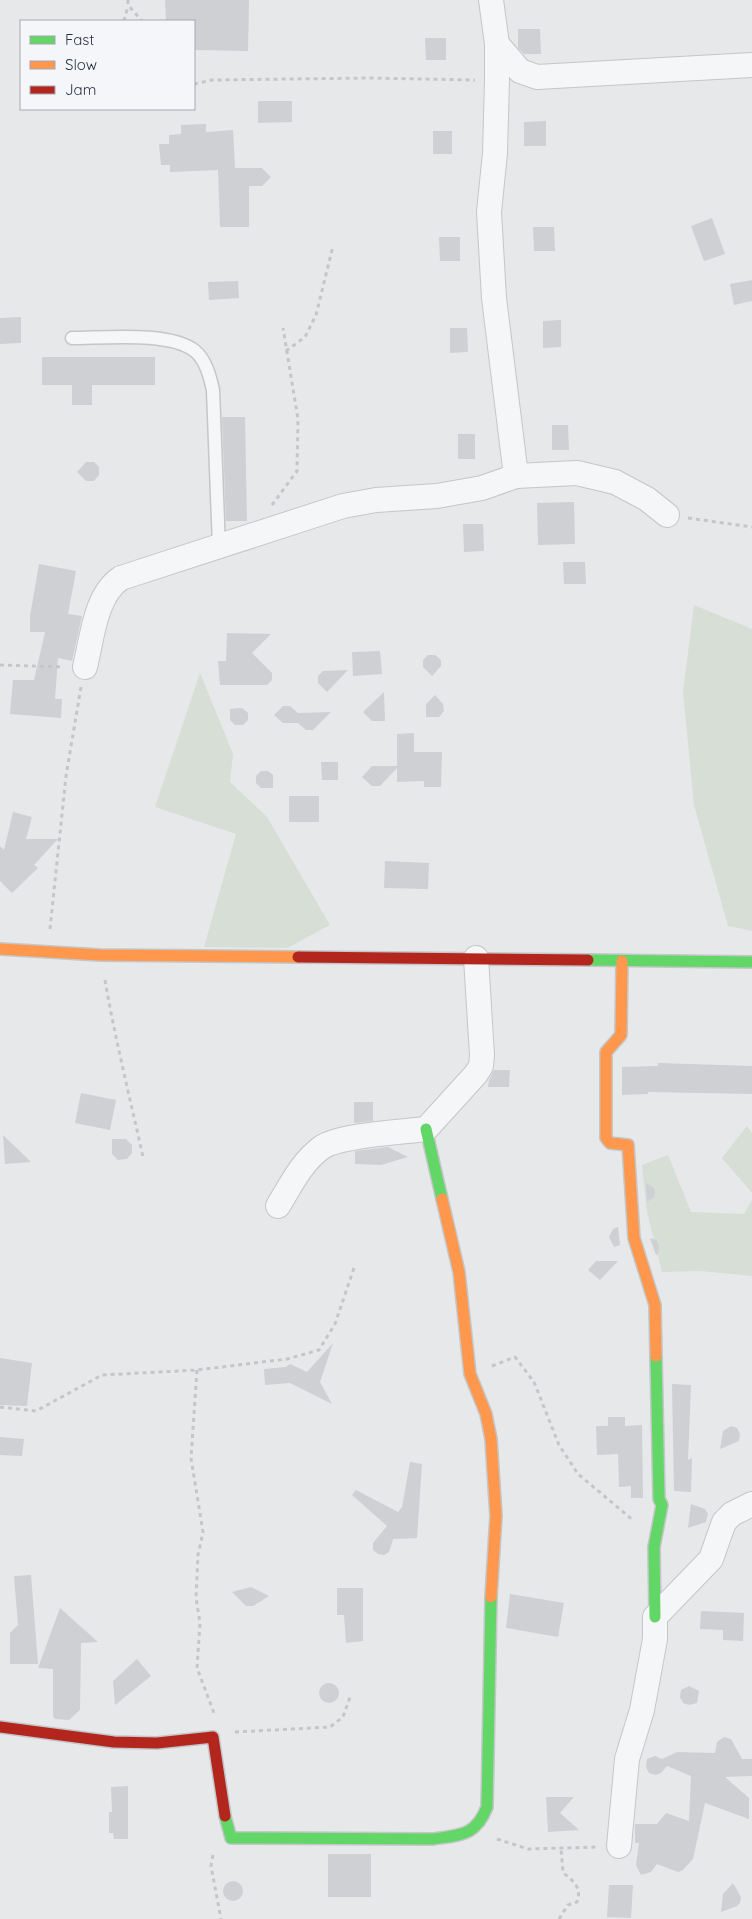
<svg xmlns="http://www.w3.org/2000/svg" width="752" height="1919" font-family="Quicksand,sans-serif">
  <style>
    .green { fill: #d6ded6 }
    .building { fill: #ced0d3 }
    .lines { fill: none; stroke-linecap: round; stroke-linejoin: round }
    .lane-casing { stroke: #c4c6c8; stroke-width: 15 }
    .street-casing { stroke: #c4c6c8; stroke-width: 26 }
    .fast-casing { stroke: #c4c6c8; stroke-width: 14 }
    .slow-casing { stroke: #c4c6c8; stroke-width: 14 }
    .jam-casing { stroke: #c4c6c8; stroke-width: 14 }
    .path { stroke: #c5c6ca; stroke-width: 3; stroke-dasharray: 4 4; stroke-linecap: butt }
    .lane { stroke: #f5f6f7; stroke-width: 12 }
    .street { stroke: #f5f6f7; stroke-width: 24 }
    .fast { stroke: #63d668; stroke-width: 11 }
    .slow { stroke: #ff974d; stroke-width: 11 }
    .jam { stroke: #b3261e; stroke-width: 11 }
  </style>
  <rect width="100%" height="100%" fill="#e6e8ea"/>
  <g class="green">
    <path d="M694,605L752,629V931L728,926L694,805L683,692Z"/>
    <path d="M200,673L233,754L230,782L267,817L330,925L287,948L204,947L236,834L155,807Z"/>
    <path d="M747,1126L752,1133V1193L722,1158Z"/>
    <path d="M668,1155L691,1212L744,1214L752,1200V1276L701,1271L662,1272L647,1212L642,1165Z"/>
  </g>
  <g class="building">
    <path d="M165,0H249L248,51L194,50V21H166Z"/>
    <path d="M518,29H540L541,54H524L518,48Z"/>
    <path d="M425,38H446V60H426Z"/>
    <path d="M258,101H292V122L258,123Z"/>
    <path d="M546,121V146H524V122Z"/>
    <path d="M206,124V132L233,130L235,168H262L271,177L262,186H249V227H220L218,170L170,172V165H161L159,144H169V135L181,134V125Z"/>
    <rect x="433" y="131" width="19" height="23"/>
    <path d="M712,218L725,254L704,261L691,226Z"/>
    <path d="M533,227H554L555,251H534Z"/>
    <path d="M439,237H460V261H440Z"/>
    <path d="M752,280V301L734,305L730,284Z"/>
    <path d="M238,281L239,298L209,300L208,282Z"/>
    <path d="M21,317V343L0,344V318Z"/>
    <path d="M561,320V347L543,348V321Z"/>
    <path d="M450,328H467L468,352L450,353Z"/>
    <path d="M42,357H155V385H92V405H72V385H42Z"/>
    <path d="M222,417H245L247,521H226Z"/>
    <path d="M552,425H568L569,450H552Z"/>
    <rect x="458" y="434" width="17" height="25"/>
    <path d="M86,462H94L99,467V475L94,481H86L77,472Z"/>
    <path d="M574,502L575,544L538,545L537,503Z"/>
    <path d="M463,524H483L484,551L464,552Z"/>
    <path d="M563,562H585L586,584H564Z"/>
    <path d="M39,564L76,571L68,614L82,616L72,661L58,658L55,699H62L61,718L10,714L13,680H34L45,632H30V616Z"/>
    <path d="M227,633L271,634L252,653L272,673V680L267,685H220L218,661H226Z"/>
    <path d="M380,651L382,674L353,676L352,652Z"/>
    <path d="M428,655H435L441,660V666L432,676L423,667V660Z"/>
    <path d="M348,670L327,692L318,683V676L323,671Z"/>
    <path d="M384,692L385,721H372L363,712Z"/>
    <path d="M435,695L443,704L444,711L439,717H426V704Z"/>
    <path d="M283,706H290L298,713L331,712L313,730H306L298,723H283L274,715Z"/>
    <path d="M242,708L248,713V720L243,725H235L230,720V709Z"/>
    <path d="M414,733V752H442L441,787H424V781L397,782V768L380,786H372L362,777L372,766H397V734Z"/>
    <path d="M321,762H338V780H322Z"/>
    <path d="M261,771H268L273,775V788H261L256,783V776Z"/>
    <rect x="289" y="796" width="30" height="26"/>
    <path d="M13,812L32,817L26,839H58L34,865L38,868L12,893L0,881V846L4,850Z"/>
    <path d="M385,861L429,863L428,889L384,888Z"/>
    <path d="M658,1063L752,1066V1094L648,1092V1094L622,1095V1067L658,1066Z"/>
    <path d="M494,1070H510L509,1087H488L489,1080Z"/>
    <path d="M81,1093L116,1100L110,1130L75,1123Z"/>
    <path d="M354,1102H373V1121L354,1123Z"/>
    <path d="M3,1135L31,1162L5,1164Z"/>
    <path d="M112,1139H126L132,1145V1153L127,1159L118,1160L112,1154Z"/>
    <path d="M388,1147L408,1157L381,1165L355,1164V1151Z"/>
    <path d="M646,1183L654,1188L655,1192L654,1197L647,1202Z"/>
    <path d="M618,1227L620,1245L614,1247L609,1237L613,1229Z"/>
    <path d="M650,1238L656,1240L659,1246L658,1254L656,1255Z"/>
    <path d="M596,1261H618L600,1280L588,1270Z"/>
    <path d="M333,1343L320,1382L332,1404L290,1383L265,1385L264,1369L286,1367L290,1364L307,1372Z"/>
    <path d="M0,1358L32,1363L27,1406L0,1405Z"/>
    <path d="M672,1384L691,1385L688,1460L692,1458L691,1492L674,1491Z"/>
    <path d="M608,1417H625V1426L642,1425L643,1498H631V1486L619,1487L618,1454L597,1455L596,1426H608Z"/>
    <path d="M731,1426L737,1428L740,1434L739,1441L720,1449L723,1431Z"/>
    <path d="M0,1437L24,1439L22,1456L0,1455Z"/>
    <path d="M410,1462L422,1464L417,1538L393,1539L389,1552L384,1555L378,1554L373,1550V1543L387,1526L352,1495L356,1490L398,1512L402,1507L401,1513Z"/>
    <path d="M691,1504L705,1509L708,1514L706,1522L688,1528Z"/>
    <path d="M31,1575L38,1664H10V1633L18,1625L14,1576Z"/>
    <path d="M251,1587L269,1596L253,1606H246L232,1592Z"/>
    <path d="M337,1588H363V1641L346,1643L344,1615H337Z"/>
    <path d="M510,1594L564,1603L558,1637L506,1628Z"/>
    <path d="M60,1608L98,1642L81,1643L80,1710L69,1720L55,1719L53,1716V1669L38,1668Z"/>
    <path d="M701,1611L744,1613L743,1641L723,1640V1630L700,1629Z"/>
    <path d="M137,1659L151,1676L115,1705L113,1681Z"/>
    <circle cx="329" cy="1693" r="10"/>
    <path d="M689,1686L699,1691L697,1703L689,1705L683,1703L680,1697L681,1690Z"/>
    <path d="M724,1737L731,1739L742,1759H752V1776L725,1777L749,1798V1819L705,1803L693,1859L683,1870L678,1872L657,1864L651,1872L641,1875L636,1865L639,1843H635V1824H657L666,1813L689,1821L691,1776L667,1766L661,1773L656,1775L649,1773L646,1767L647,1759L655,1756L662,1759L677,1752L715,1753L717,1742Z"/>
    <path d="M128,1786V1839H114L113,1833H109V1812H112L111,1787Z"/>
    <path d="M546,1797H574L560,1813L579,1830L548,1832Z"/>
    <rect x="328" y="1854" width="43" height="43"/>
    <circle cx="233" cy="1891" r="10"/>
    <path d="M733,1883L741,1897L740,1903L737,1906L721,1912L723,1894Z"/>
    <path d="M609,1885H633L631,1918L607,1917Z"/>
  </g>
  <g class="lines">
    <defs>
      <path id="lane" d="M72,338C104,338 170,331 195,351C206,360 210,377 213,390L219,547"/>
      <g id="street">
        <path d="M491,0L497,44V80L495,153L489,212L494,298L516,476"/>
        <path d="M497,44L520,71L537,77L752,65"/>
        <path d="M85,667C92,639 95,595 121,578L343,506L376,500L437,496L482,488L516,476L577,473L615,482L647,499L667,515"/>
        <path d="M278,1206C291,1185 301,1163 321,1148C338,1135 403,1132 426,1129L476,1074L481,1066L482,1055L476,958"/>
        <path d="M619,1846L627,1759L642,1710L655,1639V1617L711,1559L724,1522L732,1514L752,1504"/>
      </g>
      <g id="fast">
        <path d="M588,960L752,962"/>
        <path d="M426,1129L442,1199"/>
        <path d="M655,1617L654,1547L662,1505L659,1499L656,1356"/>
        <path d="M225,1816L231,1838L433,1839C460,1835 476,1836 487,1807L491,1597"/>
      </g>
      <g id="slow">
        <path d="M0,949L100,955L298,957"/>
        <path d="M622,961L621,1035L606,1052V1138L610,1143L628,1145L634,1238L655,1305L656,1356"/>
        <path d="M442,1199L459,1272L470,1374L486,1414L491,1439L496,1516L491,1597"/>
      </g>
      <g id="jam">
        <path d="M298,957L588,960"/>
        <path d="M0,1727L114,1742L157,1743L213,1737L225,1816"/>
      </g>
    </defs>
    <use href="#lane" class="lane-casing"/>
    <use href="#street" class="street-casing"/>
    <use href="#fast" class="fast-casing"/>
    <use href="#slow" class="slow-casing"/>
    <use href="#jam" class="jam-casing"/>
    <g class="path">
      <path d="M128,0V5L142,21"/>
      <path d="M124,21L128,6"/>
      <path d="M194,84L212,80L369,78L475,80"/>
      <path d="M286,351L305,337L316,315L333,246"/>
      <path d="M272,505L297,471L298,419L283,328"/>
      <path d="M688,518L752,527"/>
      <path d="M0,665L64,667"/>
      <path d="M50,929L66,776L81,687"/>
      <path d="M105,980C115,1039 130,1098 143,1157"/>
      <path d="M492,1366L515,1357L534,1382L559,1445L578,1474L634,1521"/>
      <path d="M197,1370L191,1458L203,1532L198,1555L196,1598L200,1623L197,1668L214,1713"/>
      <path d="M0,1407L36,1411L102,1375L197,1370L287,1359L319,1350L335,1324L354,1268"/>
      <path d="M235,1732L330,1727L343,1717L350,1697"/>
      <path d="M497,1839L528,1849L599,1847"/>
      <path d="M213,1855L211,1866L221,1919"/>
      <path d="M559,1919L568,1905L577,1902C582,1888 574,1881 563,1873L561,1848"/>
    </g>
    <use href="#lane" class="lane"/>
    <use href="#street" class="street"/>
    <use href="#fast" class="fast"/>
    <use href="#slow" class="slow"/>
    <use href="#jam" class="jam"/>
  </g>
  <rect x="20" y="20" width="175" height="90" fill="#f4f6f9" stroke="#a4a8b1"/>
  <rect x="30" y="36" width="25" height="8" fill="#63d668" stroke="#a4a8b1"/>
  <text x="65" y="45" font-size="15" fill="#2b3445">Fast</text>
  <rect x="30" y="61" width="25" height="8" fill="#ff974d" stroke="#a4a8b1"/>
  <text x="65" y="70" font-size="15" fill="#2b3445">Slow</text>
  <rect x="30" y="86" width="25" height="8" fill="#b3261e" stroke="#a4a8b1"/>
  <text x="65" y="95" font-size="15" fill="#2b3445">Jam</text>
</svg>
